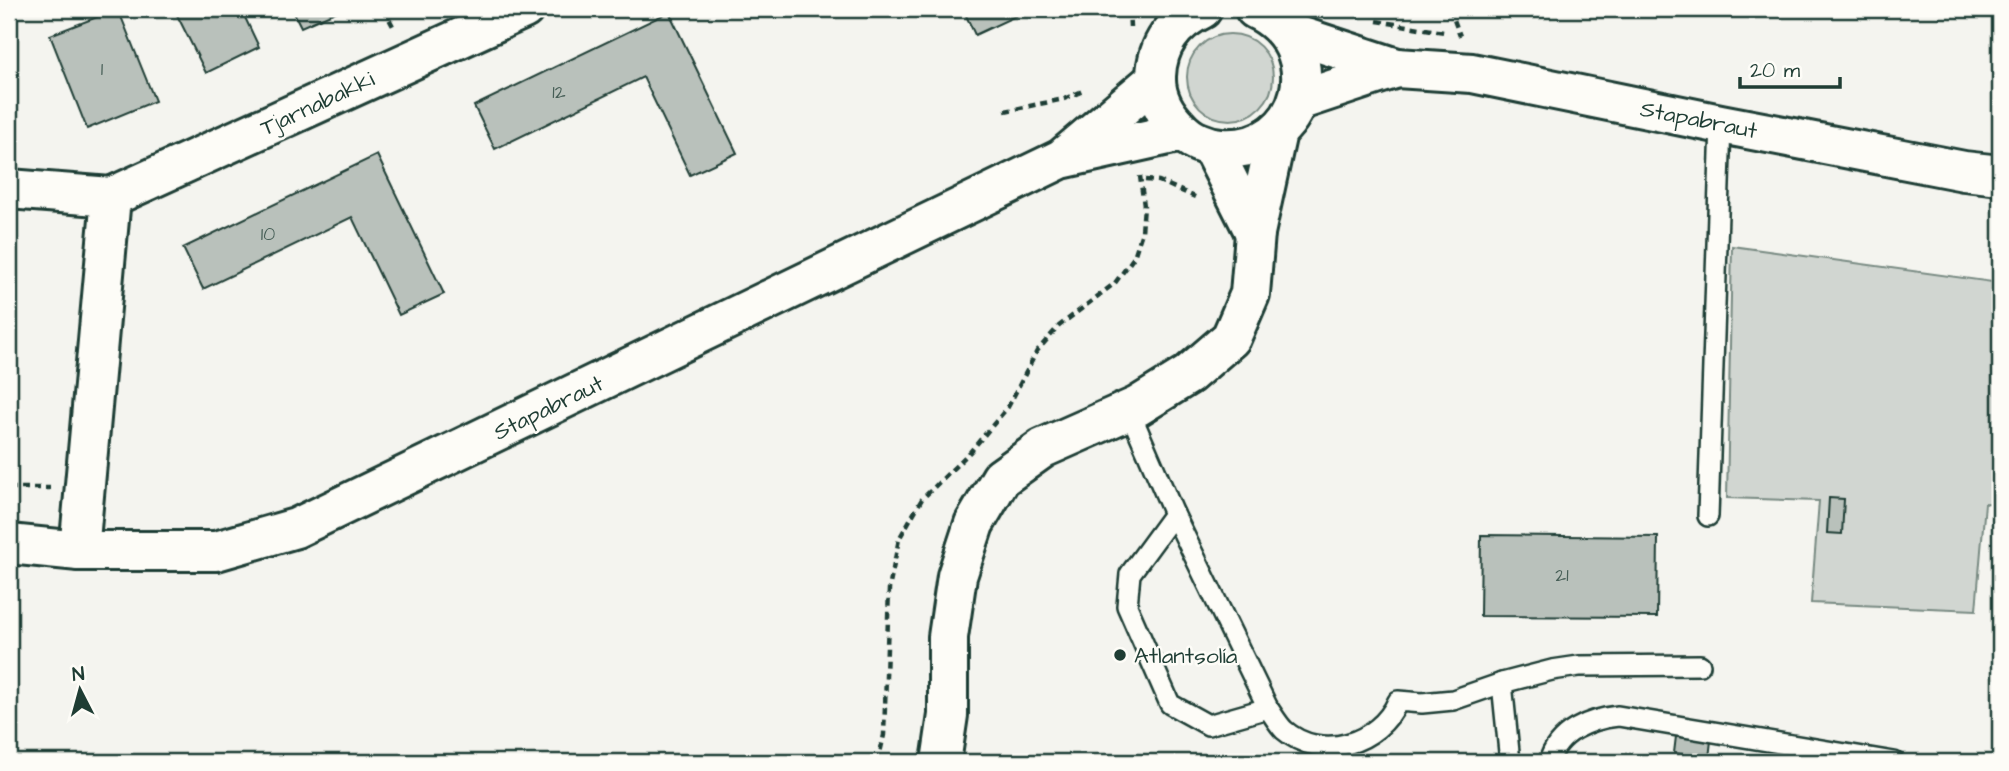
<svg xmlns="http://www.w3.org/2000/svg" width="2009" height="771" font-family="'Architects Daughter',sans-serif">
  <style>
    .green { fill: #d1d6d1; stroke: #788a82; stroke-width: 2 }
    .building { fill: #b9c1bb; stroke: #1f3d34; stroke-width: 2 }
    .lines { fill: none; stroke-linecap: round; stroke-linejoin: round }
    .service-casing { stroke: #1f3d34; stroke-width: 24 }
    .minor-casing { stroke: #1f3d34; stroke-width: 44 }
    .tertiary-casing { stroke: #1f3d34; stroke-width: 44 }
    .path { stroke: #1f3d34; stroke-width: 4.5; stroke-dasharray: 7 5; stroke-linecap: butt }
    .service { stroke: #fdfcf7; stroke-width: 19 }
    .minor { stroke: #fdfcf7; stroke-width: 38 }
    .tertiary { stroke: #fdfcf7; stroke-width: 38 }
    .poi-dot { fill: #1f3d34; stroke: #fdfcf7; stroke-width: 2.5 }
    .labels { text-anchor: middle; stroke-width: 5; stroke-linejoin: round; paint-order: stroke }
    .number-label { font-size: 19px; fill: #465e56 }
    .street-label { font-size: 23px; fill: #1f3d34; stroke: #fdfcf7 }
    .poi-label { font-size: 23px; fill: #1f3d34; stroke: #fdfcf7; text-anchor: start }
  </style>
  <rect width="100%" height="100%" fill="#f4f4ef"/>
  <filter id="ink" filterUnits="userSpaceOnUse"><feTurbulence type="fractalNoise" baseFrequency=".0143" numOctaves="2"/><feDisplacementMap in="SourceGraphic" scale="14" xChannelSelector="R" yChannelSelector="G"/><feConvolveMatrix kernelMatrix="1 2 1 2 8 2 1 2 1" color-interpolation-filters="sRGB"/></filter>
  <g filter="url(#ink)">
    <g class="green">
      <circle cx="1230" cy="77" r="43"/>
      <path d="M1732,246L2000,283V504L1985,503L1976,610L1811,603L1819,501L1727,498Z"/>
    </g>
    <g class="building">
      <path d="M118,9L155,101L87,129L50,35Z"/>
      <path d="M174,9H241L259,47L206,73Z"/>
      <path d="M292,9H342L301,27Z"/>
      <path d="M963,9H1018L1020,14L975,35Z"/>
      <path d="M669,12L737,153L690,175L643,77L495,149L474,106Z"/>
      <path d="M377,155L444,294L399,315L352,217L203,289L183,248Z"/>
      <path d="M1829,498L1844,499L1842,534L1827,533Z"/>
      <path d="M1481,535L1658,537L1657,617L1480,616Z"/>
      <path d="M1677,728L1712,732L1709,758L1674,753Z"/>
    </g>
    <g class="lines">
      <defs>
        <g id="service">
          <path d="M1129,410L1174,514L1268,708C1273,715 1278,724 1284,730C1321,762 1379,744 1398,701L1422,703L1453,700L1502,683L1552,670L1579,666L1700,665"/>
          <path d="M1174,514L1130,574L1127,606L1170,704L1208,725L1268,708"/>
          <path d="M1708,516L1721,124"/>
          <path d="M1502,683L1510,762"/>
          <path d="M1549,762C1557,732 1590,719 1618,716L1894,762"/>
        </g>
        <g id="minor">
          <path d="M9,189L111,197L524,9"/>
          <path d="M79,551L111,197"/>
        </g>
        <g id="tertiary">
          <path d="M1202,9C1174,22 1157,45 1156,76C1155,96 1165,114 1179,128C1189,140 1206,147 1221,148C1307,154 1332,45 1255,9"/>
          <path d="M1287,32L1397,68L1472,73L1721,124L1964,171L2000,175"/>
          <path d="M1298,101L1397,68"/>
          <path d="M1212,148L1255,233"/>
          <path d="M1066,155L1156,79"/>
          <path d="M9,544L79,551H216L296,528L1061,159L1182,132"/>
          <path d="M941,762L948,715V637L957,576L974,524L1001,478L1043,448L1138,406L1188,375L1231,338L1250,294L1255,233L1277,132"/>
        </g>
      </defs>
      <use href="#service" class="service-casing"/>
      <use href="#minor" class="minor-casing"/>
      <use href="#tertiary" class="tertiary-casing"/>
      <g class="path">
        <path d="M384,9L395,30"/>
        <path d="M1129,9L1130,27"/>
        <path d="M1450,9L1460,36"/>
        <path d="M1377,21L1444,32"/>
        <path d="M1005,111L1064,99L1085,90"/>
        <path d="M1145,180L1159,181L1195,197"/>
        <path d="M9,488H50"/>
        <path d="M878,762L884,735L889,589L899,539L922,499L970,452L1008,407L1037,351L1059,326L1115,283L1134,257L1142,232L1144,206L1140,176"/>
      </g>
      <use href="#service" class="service"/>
      <use href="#minor" class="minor"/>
      <use href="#tertiary" class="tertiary"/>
    </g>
  </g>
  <circle class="poi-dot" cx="1120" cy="655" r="7"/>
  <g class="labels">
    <g class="number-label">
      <text x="102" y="75">1</text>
      <text x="559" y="98">12</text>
      <text x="268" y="240">10</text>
      <text x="1562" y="581">21</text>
    </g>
    <g class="street-label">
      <text transform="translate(317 103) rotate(-25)" y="8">Tjarnabakki</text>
      <text transform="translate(1699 119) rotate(11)" y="8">Stapabraut</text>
      <text transform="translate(548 407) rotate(-26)" y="8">Stapabraut</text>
    </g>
    <g class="poi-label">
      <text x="1134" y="663">Atlantsolía</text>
    </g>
  </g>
  <rect width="2009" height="771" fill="none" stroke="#fdfcf7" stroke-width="35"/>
  <rect x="18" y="18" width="1974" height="736" fill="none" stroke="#1f3d34" stroke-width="2.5" filter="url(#ink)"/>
  <g transform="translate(80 690) rotate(354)" stroke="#fdfcf7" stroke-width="5" paint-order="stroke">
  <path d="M0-5L12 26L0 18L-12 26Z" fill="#1f3d34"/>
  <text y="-10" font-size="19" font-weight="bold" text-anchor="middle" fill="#1f3d34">N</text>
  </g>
  <path d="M1740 77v10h100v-10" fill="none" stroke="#1f3d34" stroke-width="3.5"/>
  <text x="1750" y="77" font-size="21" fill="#1f3d34" stroke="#fdfcf7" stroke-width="5" paint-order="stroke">20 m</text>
</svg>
